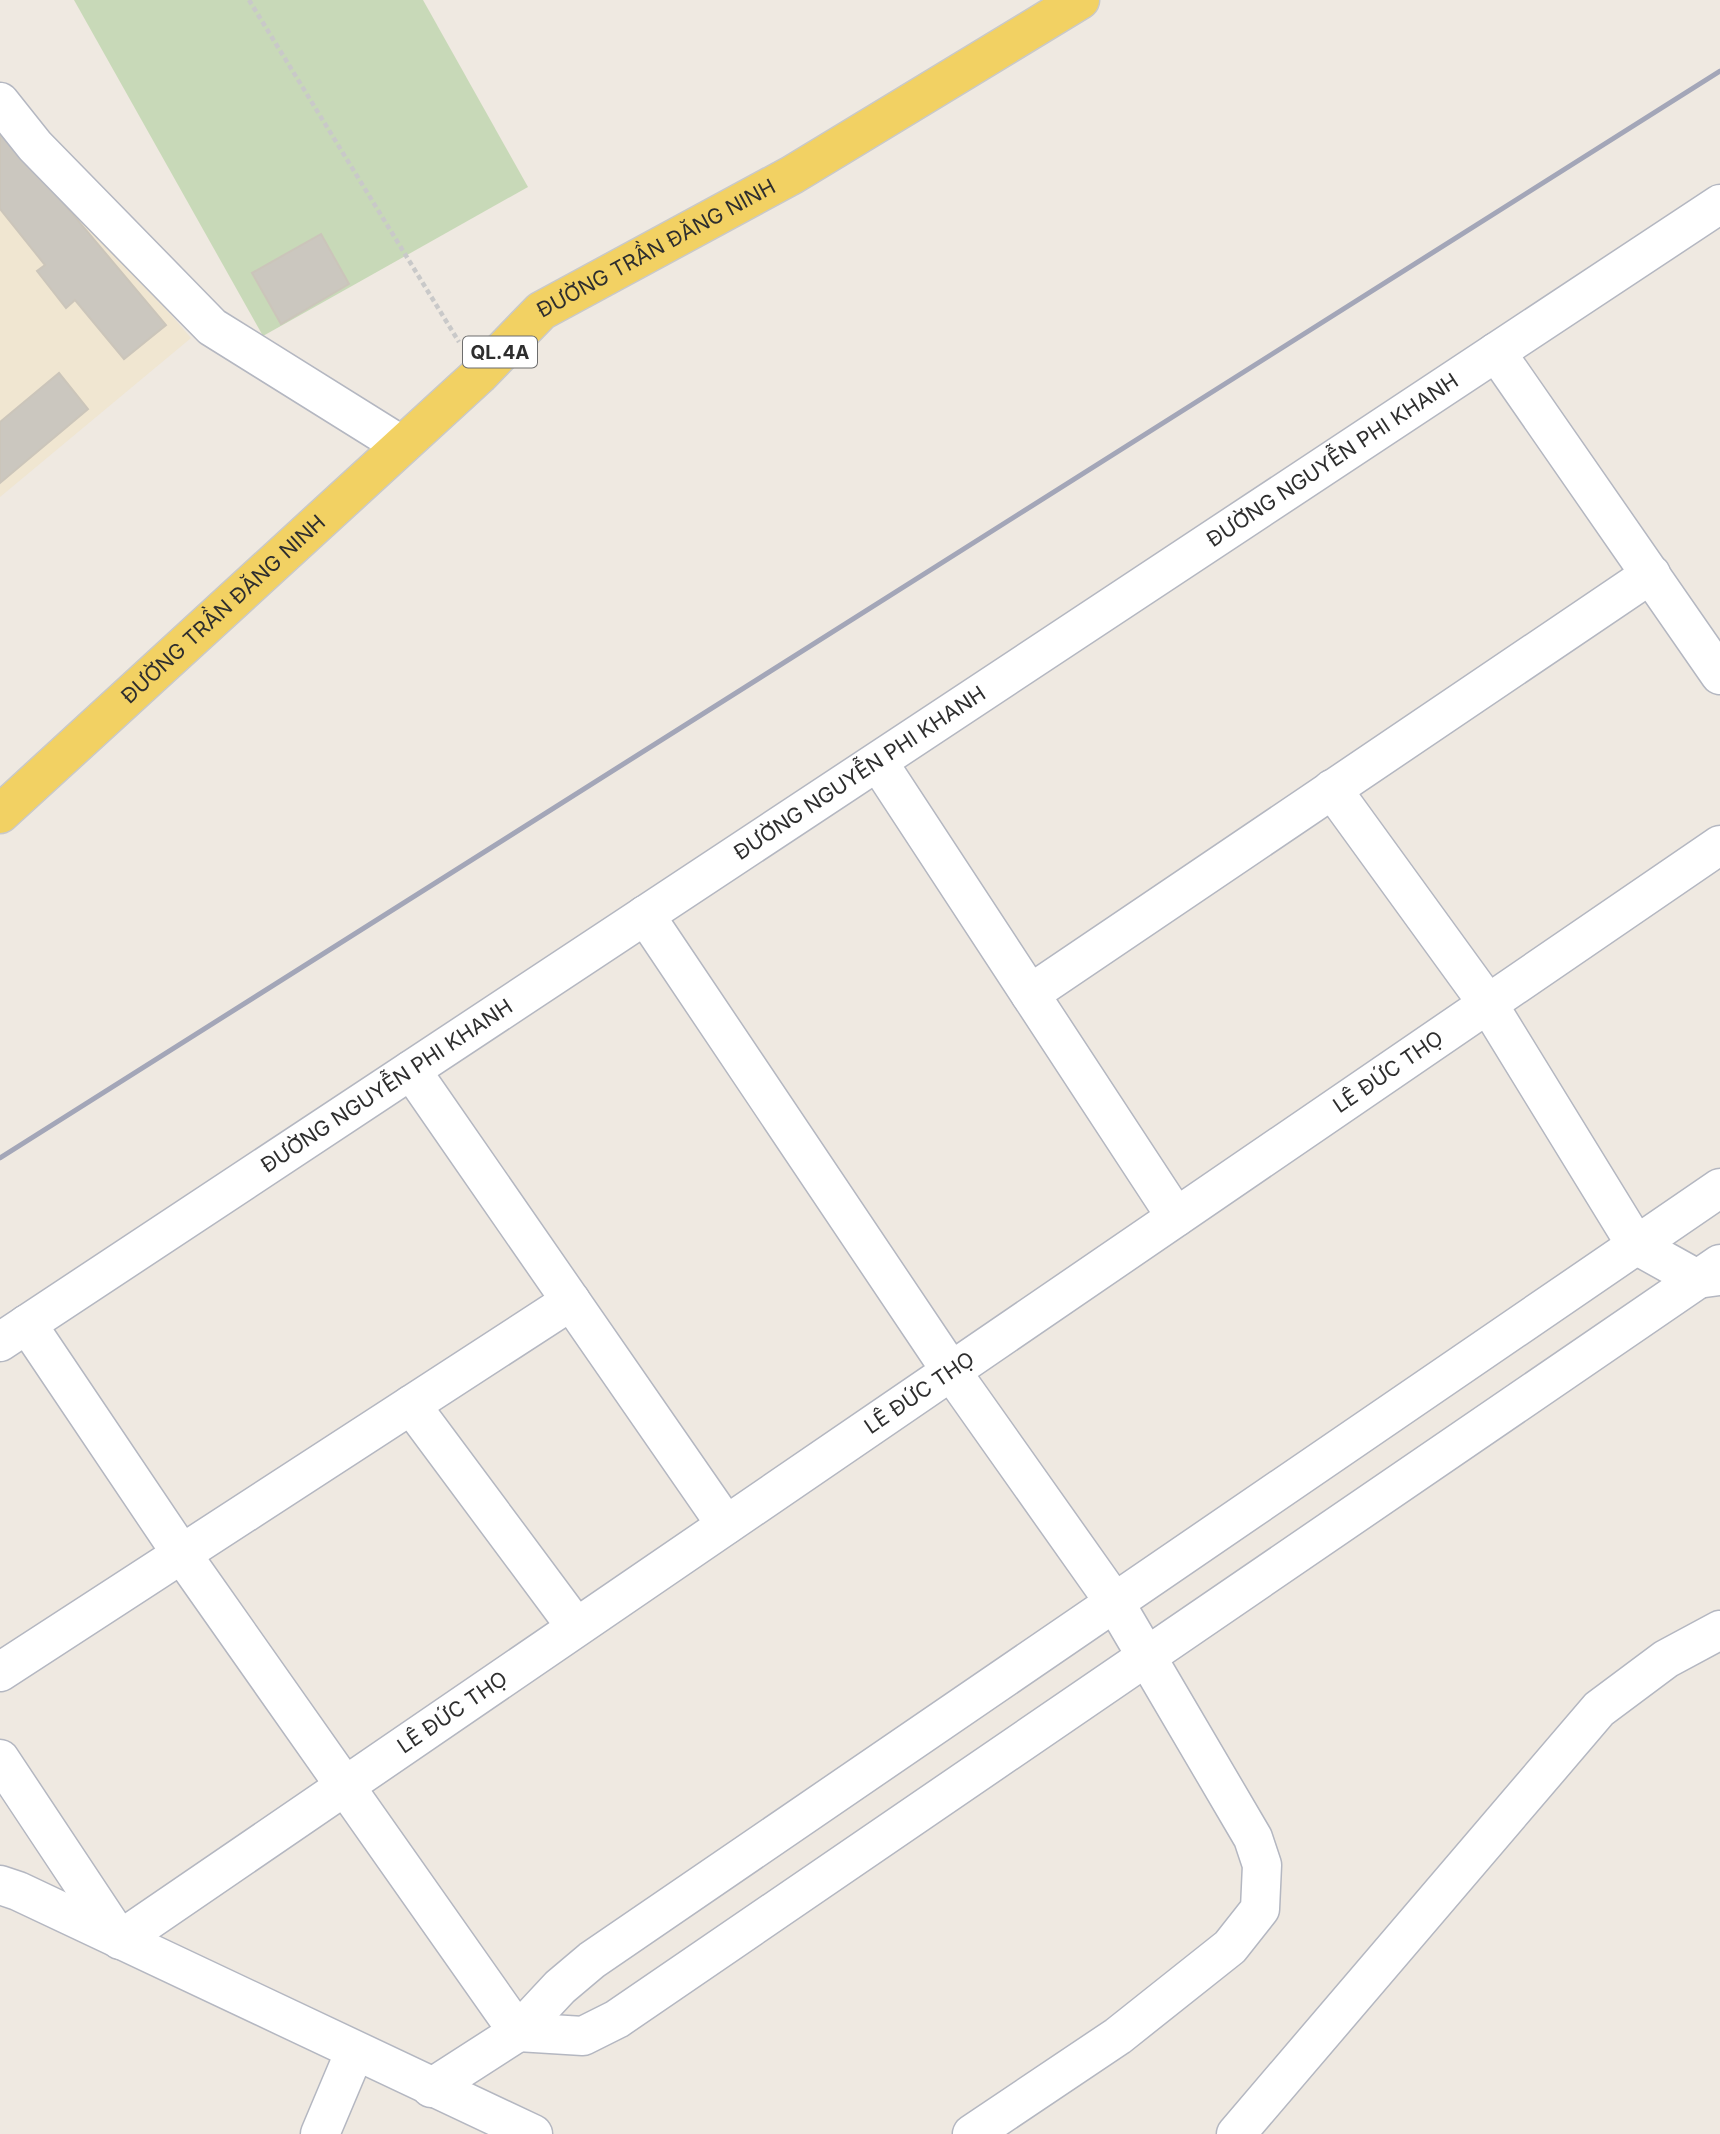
<svg xmlns="http://www.w3.org/2000/svg" width="1720" height="2134" font-family="Inter,sans-serif">
  <style>
    .education { fill: #f0e6d1 }
    .cemetery { fill: #c8d9b8 }
    .building { fill: #cbc7bf; stroke: #cbc5ba; stroke-width: 2 }
    .lines { fill: none; stroke-linecap: round; stroke-linejoin: round }
    .street-casing { stroke: #b4b7c1; stroke-width: 41 }
    .secondary-casing { stroke: #b4b7c1; stroke-width: 41 }
    .primary-casing { stroke: #c9c9c9; stroke-width: 41 }
    .path { stroke: #c9c9c9; stroke-width: 4.5; stroke-dasharray: 5 3.5; stroke-linecap: butt }
    .street { stroke: #fff; stroke-width: 38 }
    .secondary { stroke: #fff; stroke-width: 38 }
    .primary { stroke: #f2d163; stroke-width: 38 }
    .rail { stroke: #a3a6b8; stroke-width: 5 }
    .labels { text-anchor: middle; stroke-width: 7; stroke-linejoin: round; paint-order: stroke }
    .shield { fill: #fff; stroke: #6d6d6d; stroke-width: 2 }
    .shield-label { font-size: 19px; font-weight: bold; fill: #2e2e2e }
    .street-label { font-size: 21px; fill: #2e2e2e; stroke: #fff }
  </style>
  <rect width="100%" height="100%" fill="#efe9e1"/>
  <path class="education" d="M0,117L191,338L0,497Z"/>
  <path class="cemetery" d="M74,0H423L528,187L263,336Z"/>
  <g class="building">
    <path d="M0,128L166,325L124,359L75,300L66,308L37,271L45,265L0,209Z"/>
    <path d="M321,234L349,284L281,324L252,273Z"/>
    <path d="M59,373L88,409L0,483V422Z"/>
  </g>
  <g class="lines">
    <defs>
      <g id="street">
        <path d="M0,102L35,146L212,327L401,445"/>
        <path d="M1496,352L1720,675"/>
        <path d="M878,762L1176,1217"/>
        <path d="M1332,789L1488,1004L1636,1245L1697,1279L1718,1276"/>
        <path d="M645,915L951,1371L1115,1603L1253,1838L1262,1865L1260,1909L1230,1947L1118,2036L972,2134"/>
        <path d="M1030,994L1651,574"/>
        <path d="M411,1070L726,1525"/>
        <path d="M27,1324L181,1553L518,2032"/>
        <path d="M411,1405L576,1627"/>
        <path d="M0,1672L571,1301"/>
        <path id="s1" d="M0,1759L120,1940L1720,845"/>
        <path d="M518,2032L583,2036L617,2019L1720,1264"/>
        <path d="M431,2088L518,2032L560,1987L592,1960L1720,1188"/>
        <path d="M320,2134L355,2051"/>
      </g>
      <g id="secondary">
        <path id="s2" d="M0,1342L1720,204"/>
        <path d="M0,1885L18,1891L533,2134"/>
        <path d="M1236,2134L1599,1709L1666,1659L1720,1630"/>
      </g>
      <g id="primary">
        <path id="s3" d="M0,814L479,375L541,311L792,175L1080,0"/>
      </g>
    </defs>
    <use href="#street" class="street-casing"/>
    <use href="#secondary" class="secondary-casing"/>
    <use href="#primary" class="primary-casing"/>
    <path class="path" d="M249,0L459,342"/>
    <use href="#street" class="street"/>
    <use href="#secondary" class="secondary"/>
    <use href="#primary" class="primary"/>
    <path class="rail" d="M0,1158L1720,71"/>
  </g>
  <g class="labels">
    <rect class="shield" x="463" y="336.5" width="74" height="31" rx="5"/>
    <g class="shield-label">
      <text x="500" y="359">QL.4A</text>
    </g>
    <g class="street-label">
      <text dy="7" stroke="none"><textPath href="#s3" startOffset="870">ĐƯỜNG TRẦN ĐĂNG NINH</textPath></text>
      <text dy="7" stroke="none"><textPath href="#s2" startOffset="1598">ĐƯỜNG NGUYỄN PHI KHANH</textPath></text>
      <text dy="7" stroke="none"><textPath href="#s3" startOffset="303">ĐƯỜNG TRẦN ĐĂNG NINH</textPath></text>
      <text dy="7" stroke="none"><textPath href="#s2" startOffset="1031">ĐƯỜNG NGUYỄN PHI KHANH</textPath></text>
      <text dy="7" stroke="none"><textPath href="#s1" startOffset="1754">LÊ ĐỨC THỌ</textPath></text>
      <text dy="7" stroke="none"><textPath href="#s2" startOffset="464">ĐƯỜNG NGUYỄN PHI KHANH</textPath></text>
      <text dy="7" stroke="none"><textPath href="#s1" startOffset="1186">LÊ ĐỨC THỌ</textPath></text>
      <text dy="7" stroke="none"><textPath href="#s1" startOffset="620">LÊ ĐỨC THỌ</textPath></text>
    </g>
  </g>
</svg>
